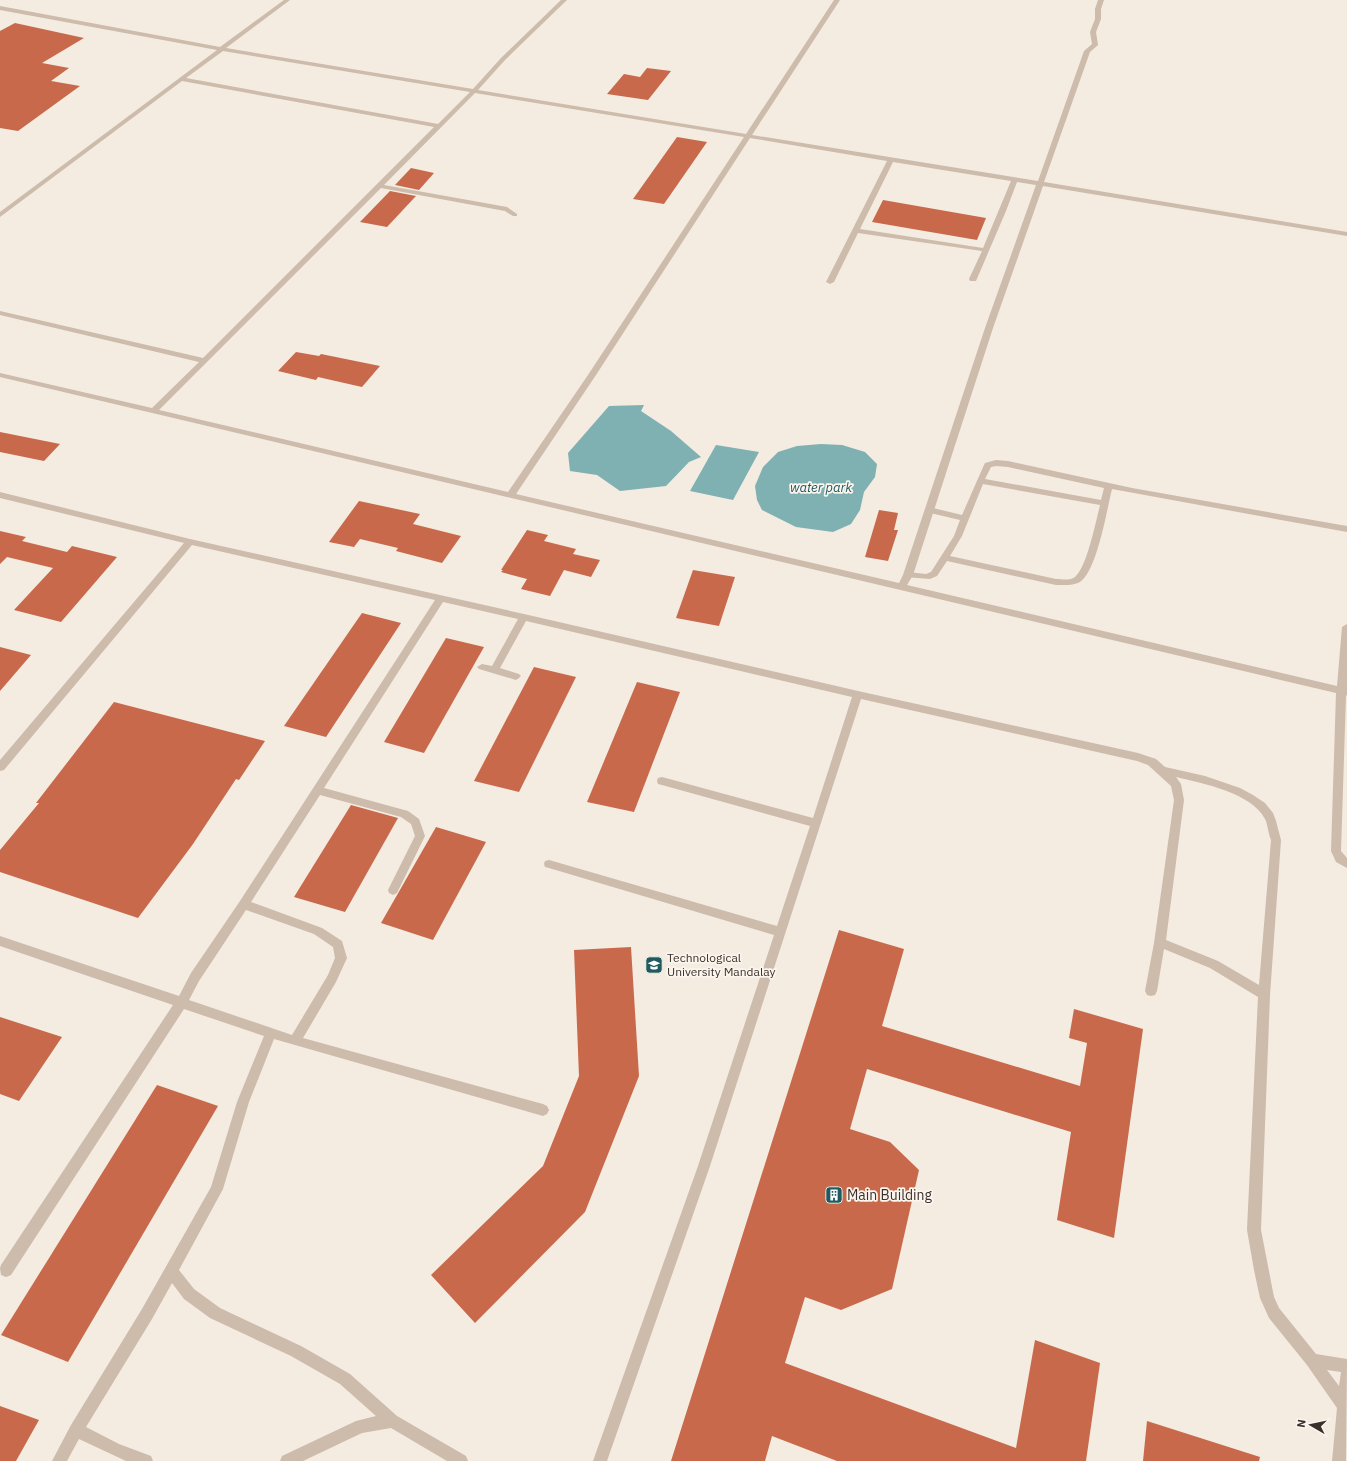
<svg xmlns="http://www.w3.org/2000/svg" width="1347" height="1461" font-family="'IBM Plex Sans',sans-serif">
  <style>
    .water { fill: #7fb0b2 }
    .building { fill: #c8694b }
    .lines { fill: none; stroke-linecap: round; stroke-linejoin: round }
    .service { fill: #cdbbac; fill-rule: evenodd }
    .minor { fill: #cdbbac; fill-rule: evenodd }
    .labels { text-anchor: middle; stroke-width: 3.5; stroke-linejoin: round; paint-order: stroke }
    .poi-label { font-size: 12px; fill: #3b302b; stroke: #fbf5ee; text-anchor: start }
    .water-label { font-size: 13px; font-style: italic; fill: #1f5a5e; stroke: #fbf5ee }
    .near-poi-label { font-size: 14px; fill: #3b302b; stroke: #fbf5ee; text-anchor: start }
  </style>
  <rect width="100%" height="100%" fill="#f4ebe1"/>
  <g class="water">
    <path d="M644,405L641,411L671,431L701,457L689,462L666,486L620,491L597,475L570,471L568,453L609,406Z"/>
    <path d="M821,444L842,445L865,452L877,464L875,477L864,492L860,510L851,524L833,532L796,527L762,510L757,500L755,486L763,467L778,452L797,446Z"/>
    <path d="M716,445L759,452L733,500L690,491Z"/>
  </g>
  <g class="building">
    <path d="M15,23L84,38L42,63L69,68L51,81L80,86L18,131L0,128V31Z"/>
    <path d="M647,68L671,71L648,100L607,94L624,74L640,77Z"/>
    <path d="M677,137L707,142L664,204L633,199Z"/>
    <path d="M411,168L434,173L419,190L395,185Z"/>
    <path d="M390,191L416,196L387,227L360,222Z"/>
    <path d="M883,200L986,218L977,240L872,222Z"/>
    <path d="M296,352L319,356L321,354L380,366L362,387L318,377L316,380L278,371Z"/>
    <path d="M0,432L60,444L44,461L0,452Z"/>
    <path d="M359,501L420,514L413,524L461,536L442,563L396,551L398,548L360,539L354,547L329,542Z"/>
    <path d="M879,510L898,513L894,530H898L888,561L865,557Z"/>
    <path d="M527,530L548,535L544,541L576,549L573,554L600,560L591,577L564,570L550,596L521,589L527,579L501,572L503,570H501Z"/>
    <path d="M0,531L26,537L22,541L67,552L72,546L117,557L61,622L14,610L53,568L7,557L0,564Z"/>
    <path d="M693,570L735,577L719,626L676,618Z"/>
    <path d="M362,613L401,623L326,737L284,726Z"/>
    <path d="M446,638L484,647L424,753L384,742Z"/>
    <path d="M0,647L31,655L0,691Z"/>
    <path d="M534,667L576,677L519,792L474,781Z"/>
    <path d="M637,682L680,692L634,812L587,802Z"/>
    <path d="M114,702L265,741L239,780L236,779L193,844L138,918L0,872V850L39,803H36Z"/>
    <path d="M351,805L398,818L345,912L294,897Z"/>
    <path d="M436,827L486,842L433,940L381,923Z"/>
    <path d="M839,930L904,949L882,1026L1080,1086L1087,1043L1069,1038L1074,1009L1143,1029L1114,1238L1057,1220L1071,1132L867,1069L850,1129L890,1142L919,1170L892,1289L841,1310L805,1297L785,1363L1016,1448L1035,1340L1100,1363L1086,1461H837L772,1436L765,1461H671Z"/>
    <path d="M631,947L639,1076L585,1212L475,1323L431,1275L543,1166L579,1076L574,950Z"/>
    <path d="M0,1017L62,1037L19,1101L0,1094Z"/>
    <path d="M157,1085L218,1106L68,1362L1,1335Z"/>
    <path d="M0,1406L39,1420L16,1461H0Z"/>
    <path d="M1147,1421L1260,1457L1259,1461H1143Z"/>
  </g>
  <g class="lines">
    <g class="service">
      <path d="M996,460L1008,461L1132,488L1347,526V532L1112,489C1107,509 1097,571 1080,582C1073,586 1064,585 1056,585L947,561L937,576L930,579L905,577L903,575L908,572L926,574L931,572L954,536L960,520L926,512L925,510L926,508L929,507L962,515L984,465L985,463ZM996,466L1008,467L1104,488L1101,500L985,479L991,467ZM983,484L1100,505C1096,521 1087,567 1075,577C1070,581 1062,579 1056,579L950,556L962,536Z"/>
      <path d="M0,492L190,539L524,614L858,691L1138,753L1156,759L1165,767L1205,776L1240,788L1253,795L1265,803L1273,813L1276,821L1281,840L1270,995L1261,1230L1274,1297L1279,1308L1316,1354L1347,1359L1346,1461H1332L1337,1408L1307,1365L1269,1318L1260,1298L1254,1270L1247,1230L1258,997L1210,968L1164,949L1157,991L1155,995L1151,996L1147,995L1145,991L1154,943L1174,800L1171,786L1148,765L1137,761L861,699L710,1166L607,1461H593L698,1166L774,935L549,868L545,867L544,864L545,861L549,860L777,926L810,826L662,785L658,784L657,781L658,778L662,777L813,818L852,697L526,621L500,668L519,674L521,676L519,678L516,680L479,669L477,667L482,664L492,666L518,619L443,602L324,788L408,811L419,819L425,836L397,893L393,895L389,893L388,890L415,836L411,824L401,817L320,795L251,902L322,928L342,941L347,958L336,982L303,1038L543,1104L547,1106L549,1110L547,1114L543,1116L274,1039L249,1102L223,1189L179,1270L194,1289L220,1308L301,1346L350,1374L397,1416L466,1456L468,1461H447L391,1428L362,1433L303,1461H280L282,1456L356,1421L376,1416L340,1384L291,1356L210,1318L184,1299L172,1283L152,1319L86,1427L119,1444L151,1456L153,1461H126L79,1439L67,1461H52L71,1425L142,1309L211,1187L237,1102L264,1036L184,1009L11,1275L6,1277L1,1275L0,1268L1,1265L173,1005L0,946V936L179,996L191,973L240,901L435,600L192,545L4,770L0,771V760L184,543L0,498ZM1176,777C1202,783 1252,793 1265,819C1268,825 1268,833 1271,840L1259,985L1218,961L1166,940L1184,800L1181,784ZM246,910L314,934L333,947L335,958L328,975L292,1035L189,1000L199,981ZM1327,1370L1341,1372L1339,1386Z"/>
    </g>
    <path class="minor" d="M284,0H290L226,48L473,89L501,58L561,0H567L505,60L478,90L746,134L834,0H840L752,135L1038,181L1084,51L1092,44L1090,32L1095,19V9L1098,0H1104L1101,9V19L1096,32L1098,45L1090,52L1044,182L1347,232V236L1043,186L993,328L913,575L907,585L1337,686L1342,627L1347,624V696L1346,695L1341,851L1347,858V868L1336,862L1331,851L1336,693L0,377V373L152,408L199,362L0,315V311L203,358L434,127L182,81L0,217V212L217,50L0,10V6L220,47ZM223,51L470,92L438,124L186,78ZM475,93L744,137L588,375L508,492L159,410L381,188L505,211L513,216H517V214L507,207L384,185ZM750,138L887,161L826,282L830,284L834,282L858,233L982,251L969,279L970,281H976L1006,211L1017,182L1036,185L985,328L903,575L899,583L516,494L596,375ZM893,162L1011,181L983,248L860,229Z"/>
  </g>
  <defs>
    <symbol id="university-square" viewBox="-11 -11 22 22"><rect x="-9" y="-9" width="18" height="18" rx="4" fill="#1f5a5e" stroke="#fbf5ee"/><path d="M0-5L7-2L0 1L-7-2ZM-4 1L0 2.5L4 1V4Q0 6-4 4Z" fill="#fff"/></symbol>
    <symbol id="building-square" viewBox="-11 -11 22 22"><rect x="-9" y="-9" width="18" height="18" rx="4" fill="#1f5a5e" stroke="#fbf5ee"/><path d="M-4-6H4V6H1V3H-1V6H-4ZM-2.5-4.3h1.7v1.8h-1.7ZM.8-4.3h1.7v1.8H.8ZM-2.5-1h1.7V.8h-1.7ZM.8-1h1.7V.8H.8Z" fill="#fff"/></symbol>
  </defs>
  <g fill-rule="evenodd">
    <use href="#university-square" x="644" y="955" width="20" height="20"/>
    <use href="#building-square" x="824" y="1185" width="20" height="20"/>
  </g>
  <g class="labels">
    <g class="poi-label">
      <text x="667" y="962">Technological<tspan x="667" dy="14">University Mandalay</tspan></text>
    </g>
    <g class="water-label">
      <text x="821" y="492">water park</text>
    </g>
    <g class="near-poi-label">
      <text x="847" y="1200">Main Building</text>
    </g>
  </g>
  <g transform="translate(1311 1425) rotate(279)" stroke="#fbf5ee" stroke-width="3" paint-order="stroke">
  <path d="M0-3L7 15L0 10L-7 15Z" fill="#3b302b"/>
  <text y="-6" font-size="11" font-weight="bold" text-anchor="middle" fill="#3b302b">N</text>
  </g>
</svg>
